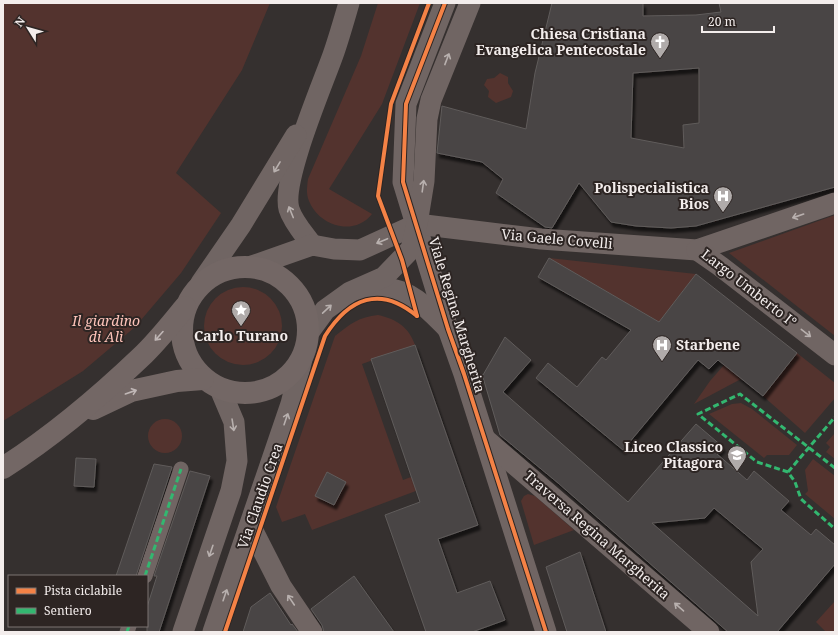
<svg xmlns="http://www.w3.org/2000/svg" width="838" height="635" font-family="'Noto Serif',serif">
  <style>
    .green { fill: #53332e }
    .building { fill: #484444; stroke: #605c5b; fill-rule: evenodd; filter: url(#shadow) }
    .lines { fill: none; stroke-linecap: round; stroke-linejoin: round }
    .pedestrian { stroke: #706563; stroke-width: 15 }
    .minor { stroke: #706563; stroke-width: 21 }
    .secondary { stroke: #736765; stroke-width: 22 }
    .quiet { stroke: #33b770; stroke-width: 3; stroke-dasharray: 6 3; stroke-linecap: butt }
    .cycleway-casing { stroke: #2d2523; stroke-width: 6 }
    .cycleway { stroke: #f48246; stroke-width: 4 }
    .oneway { stroke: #b8b0ae }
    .oneway2 { stroke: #c0b7b6 }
    .labels { text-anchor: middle; stroke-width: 4; stroke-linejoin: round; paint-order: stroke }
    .poi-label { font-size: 14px; font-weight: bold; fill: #f3edec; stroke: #2d2523; text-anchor: end }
    .street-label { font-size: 14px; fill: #f3edec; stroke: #2d2523 }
    .park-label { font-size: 14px; font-style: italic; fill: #fdc3b9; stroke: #2d2523 }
  </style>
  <defs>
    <filter id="shadow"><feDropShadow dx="2.5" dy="4.5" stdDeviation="1" flood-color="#0009"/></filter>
  </defs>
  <rect width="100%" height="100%" fill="#35302f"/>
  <g class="green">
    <path d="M3,3H270L242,70L176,173L221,213L181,273L135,327L83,371L3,421Z"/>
    <path d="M378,3H420L382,104L329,189L372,214C354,237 319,226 309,201C306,194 307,187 308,179L361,56Z"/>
    <path d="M500,73L508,77V83L513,91L511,97L496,103L488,97L489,91L484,85L487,79L494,78Z"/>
    <path d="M835,215V336L729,253Z"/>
    <path d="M549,258L696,274L659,322Z"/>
    <circle cx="243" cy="326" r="39"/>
    <path d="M378,315C396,319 409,327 415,345L362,364L403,480L455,460L461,474L312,530L305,514L282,522L276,507L335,336C350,324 359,317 378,315Z"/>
    <path d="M797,353L835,383V398L805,433L763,396Z"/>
    <path d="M724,365L741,379L694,404L710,381Z"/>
    <path d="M741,403L752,409L797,445L789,455H767L764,458L709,414L732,404Z"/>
    <circle cx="165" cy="436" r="17"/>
    <path d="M835,433V459L826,452L830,447L826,443Z"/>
    <path d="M813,459L835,476V519L805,494L808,491L805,470Z"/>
    <path d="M528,494L535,496L574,530L534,545L521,501L524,496Z"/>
    <path d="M835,601V631H825L816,622Z"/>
  </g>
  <g class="building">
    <path d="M552,3H643V16L696,15L721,12L719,3H835V187L696,226L671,228L636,226L611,222L579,183L552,228L545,227L496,193L503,179L482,162L437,153L442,106L526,129L535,73ZM699,68V123L683,125L684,148L631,138L633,73Z"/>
    <path d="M549,258L659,322L696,274L797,353L763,396L718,360L709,369L698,360L623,450L536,378L548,363L577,387L602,357L606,360L631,330L538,277Z"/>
    <path d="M505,337L531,360L503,392L628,502L696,424L723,447L717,454L747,480L754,471L789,501L781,510L811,535L816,529L835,545V564L777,632H728L558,483L500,435L482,374L483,375ZM714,508L763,549L751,562L758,616L652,523L705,518Z"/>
    <path d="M415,345L478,525L438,539L457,593L490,581L505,620L472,632H426L385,515L420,502L371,359Z"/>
    <path d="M76,458L96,459L94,487L74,486Z"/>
    <path d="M154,464L172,467L136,576H116Z"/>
    <path d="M190,471L210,476L159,632H147V607L157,576H154Z"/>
    <path d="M327,472L346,482L334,505L315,496Z"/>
    <path d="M580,552L606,632H567L546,567Z"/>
    <path d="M354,576L394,632H324L322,625L311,609Z"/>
    <path d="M270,593L291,625L292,624L298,632H243L251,607Z"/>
  </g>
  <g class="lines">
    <g class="pedestrian">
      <path d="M145,576L181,469"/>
      <path d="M127,632L129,626"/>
    </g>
    <g class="minor">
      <path d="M445,3L406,104L403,182L448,329L464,374L546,632"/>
      <path d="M417,224L541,239L697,250L835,203"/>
      <path d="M312,245C304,234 293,222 289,209C281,181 322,86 333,55C339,38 344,20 349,3"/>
      <path d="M697,250L720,266L835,355"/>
      <path d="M252,266L312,245L334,249L360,250L417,224"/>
      <path d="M201,283L241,225L296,135"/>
      <path d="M363,290C369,290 378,287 385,288C412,290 429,310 447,328"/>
      <path d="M309,332L325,310L350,292L384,277L411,249L417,224L424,181L427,119L431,100L470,3"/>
      <path d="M485,439L709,632"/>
      <path d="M250,525L281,586L312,632"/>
      <path d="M183,632L231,491L237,461L234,422L220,389"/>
      <path d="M213,632L291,404L302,359"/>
    </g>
    <g class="secondary">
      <circle cx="245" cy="330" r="63"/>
      <path d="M93,409L131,391L177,381L203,379"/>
      <path d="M3,468C53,436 98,398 141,357C157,342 171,324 185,307"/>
    </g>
    <g class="quiet">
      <path d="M835,468L740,394L698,414L757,462L788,472L795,482L801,499L835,529"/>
      <path d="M788,472L835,417"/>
      <path d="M145,576L181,469"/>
      <path d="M127,632L129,626"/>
    </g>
    <defs>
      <g id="cycleway">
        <path d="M445,3L406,104L403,182L448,329L464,374L546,632"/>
        <path d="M417,316L402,260L378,196L391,104L429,3"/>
        <path d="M225,632L325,336C349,298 380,285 417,316"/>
      </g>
    </defs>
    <use href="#cycleway" class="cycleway-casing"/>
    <use href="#cycleway" class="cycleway"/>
  </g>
  <defs><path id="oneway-shaft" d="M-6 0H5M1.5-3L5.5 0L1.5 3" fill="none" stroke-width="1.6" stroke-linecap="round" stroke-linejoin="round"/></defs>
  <g class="oneway">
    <use href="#oneway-shaft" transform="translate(447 59) rotate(-69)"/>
    <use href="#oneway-shaft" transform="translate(277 167) rotate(121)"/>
    <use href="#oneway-shaft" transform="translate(423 186) rotate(-82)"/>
    <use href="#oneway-shaft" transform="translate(291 212) rotate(-112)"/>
    <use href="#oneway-shaft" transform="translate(798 216) rotate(161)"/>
    <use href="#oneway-shaft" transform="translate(382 241) rotate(157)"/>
    <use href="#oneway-shaft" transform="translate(327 309) rotate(-43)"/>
    <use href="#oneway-shaft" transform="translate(806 333) rotate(38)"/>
    <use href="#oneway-shaft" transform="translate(286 419) rotate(-71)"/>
    <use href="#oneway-shaft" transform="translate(233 425) rotate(81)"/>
    <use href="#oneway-shaft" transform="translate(211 551) rotate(109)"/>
    <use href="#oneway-shaft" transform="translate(225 595) rotate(-71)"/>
    <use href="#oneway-shaft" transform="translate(291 600) rotate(-124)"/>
    <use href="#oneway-shaft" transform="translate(679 607) rotate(-139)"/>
  </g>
  <g class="oneway2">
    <use href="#oneway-shaft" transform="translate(159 336) rotate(132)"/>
    <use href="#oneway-shaft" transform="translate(131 392) rotate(-19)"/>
  </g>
  <defs>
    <symbol id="church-pin" viewBox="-11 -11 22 30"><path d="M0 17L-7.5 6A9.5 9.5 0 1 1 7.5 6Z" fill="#b0abaa" stroke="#2d2523"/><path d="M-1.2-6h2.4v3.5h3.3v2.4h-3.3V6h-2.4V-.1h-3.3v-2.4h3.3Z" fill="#fff"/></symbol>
    <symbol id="hospital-pin" viewBox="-11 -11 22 30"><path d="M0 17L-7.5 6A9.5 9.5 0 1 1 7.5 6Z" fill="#b0abaa" stroke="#2d2523"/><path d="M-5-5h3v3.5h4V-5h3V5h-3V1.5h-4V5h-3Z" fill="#fff"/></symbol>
    <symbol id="sight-pin" viewBox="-11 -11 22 30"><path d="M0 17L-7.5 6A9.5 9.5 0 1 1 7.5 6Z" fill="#b0abaa" stroke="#2d2523"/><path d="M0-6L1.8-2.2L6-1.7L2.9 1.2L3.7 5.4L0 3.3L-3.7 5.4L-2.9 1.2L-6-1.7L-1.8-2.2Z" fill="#fff"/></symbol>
    <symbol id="university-pin" viewBox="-11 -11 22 30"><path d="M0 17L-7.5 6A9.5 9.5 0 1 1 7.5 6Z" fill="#b0abaa" stroke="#2d2523"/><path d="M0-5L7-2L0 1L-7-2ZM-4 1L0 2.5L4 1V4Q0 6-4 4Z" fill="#fff"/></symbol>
  </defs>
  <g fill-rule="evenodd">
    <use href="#church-pin" x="649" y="31" width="22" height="30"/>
    <use href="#hospital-pin" x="712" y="185" width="22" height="30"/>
    <use href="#sight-pin" x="230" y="299" width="22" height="30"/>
    <use href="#hospital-pin" x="651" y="334" width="22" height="30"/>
    <use href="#university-pin" x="726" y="444" width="22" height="30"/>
  </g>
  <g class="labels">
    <g class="poi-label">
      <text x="646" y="39">Chiesa Cristiana<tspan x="646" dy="16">Evangelica Pentecostale</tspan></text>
      <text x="709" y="193">Polispecialistica<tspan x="709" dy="16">Bios</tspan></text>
      <text x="241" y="341" text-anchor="middle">Carlo Turano</text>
      <text x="676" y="350" text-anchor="start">Starbene</text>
      <text x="723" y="452">Liceo Classico<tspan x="723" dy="16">Pitagora</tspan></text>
    </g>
    <g class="street-label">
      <text transform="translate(557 239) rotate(5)" y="5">Via Gaele Covelli</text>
      <text transform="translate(749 288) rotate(38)" y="5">Largo Umberto I°</text>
      <text transform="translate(457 315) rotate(73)" y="5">Viale Regina Margherita</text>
      <text transform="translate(260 496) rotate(-71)" y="5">Via Claudio Crea</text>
      <text transform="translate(597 535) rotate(41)" y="5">Traversa Regina Margherita</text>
    </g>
    <g class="park-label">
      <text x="106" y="326">Il giardino<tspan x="106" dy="16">di Alì</tspan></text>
    </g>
  </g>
  <rect width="838" height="635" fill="none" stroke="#f3edec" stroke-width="8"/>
  <rect x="8" y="575" width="140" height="52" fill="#2d2523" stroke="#7c7573"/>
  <rect x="16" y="588" width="20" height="6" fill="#f48246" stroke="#7c7573"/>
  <text x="44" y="595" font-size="12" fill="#f3edec">Pista ciclabile</text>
  <rect x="16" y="608" width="20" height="6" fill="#33b770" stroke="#7c7573"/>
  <text x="44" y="615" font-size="12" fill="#f3edec">Sentiero</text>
  <g transform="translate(28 28) rotate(307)" stroke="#2d2523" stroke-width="3" paint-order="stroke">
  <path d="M0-3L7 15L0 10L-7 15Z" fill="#f3edec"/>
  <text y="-6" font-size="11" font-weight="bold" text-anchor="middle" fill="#f3edec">N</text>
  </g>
  <path d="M702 26v6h72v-6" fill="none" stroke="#f3edec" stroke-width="2"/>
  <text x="708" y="26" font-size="12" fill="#f3edec" stroke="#2d2523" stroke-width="3" paint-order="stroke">20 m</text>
</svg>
